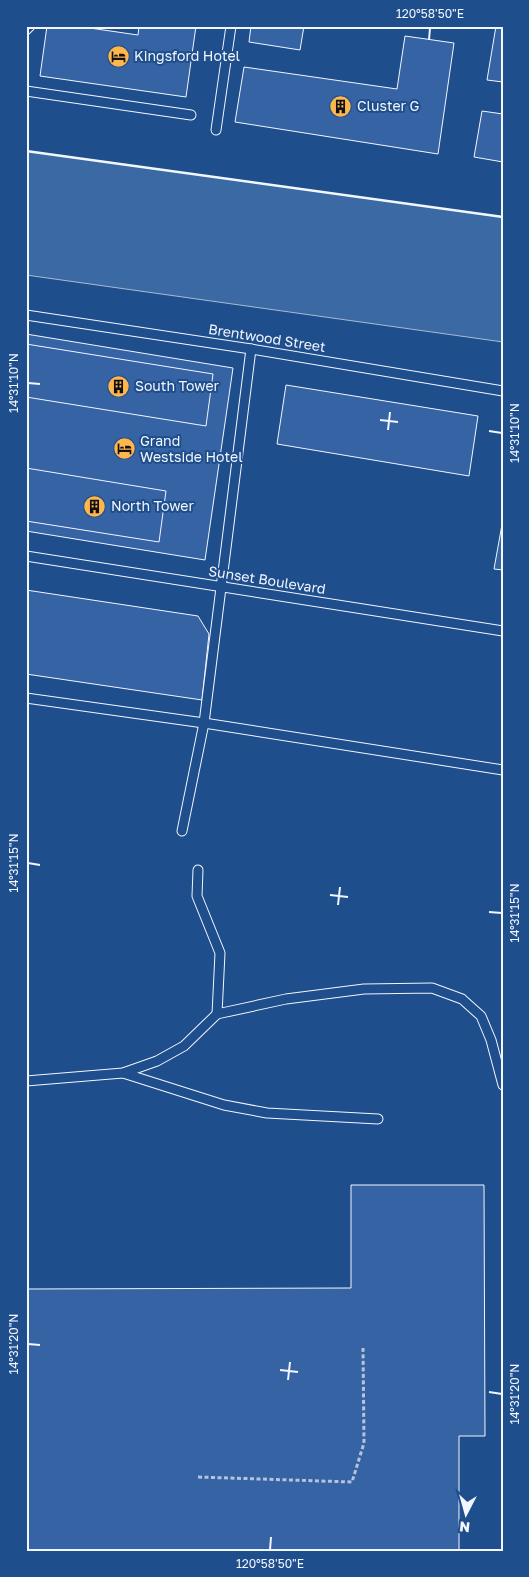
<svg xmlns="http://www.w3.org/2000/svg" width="529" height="1577" font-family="'Golos Text',sans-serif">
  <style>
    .water { fill: #3b69a3; stroke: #a8bbd7 }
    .building { fill: #3563a3; stroke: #f2f6ff }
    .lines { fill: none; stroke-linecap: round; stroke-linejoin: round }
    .lane-casing { stroke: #f2f6ff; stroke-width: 11 }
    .path { stroke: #b3c4dc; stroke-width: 3; stroke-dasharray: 4 2.5; stroke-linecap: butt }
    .lane { stroke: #1f4e8c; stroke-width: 9 }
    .wall { stroke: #f2f6ff; stroke-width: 2.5 }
    .ticks { fill: none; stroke: #f2f6ff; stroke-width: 2 }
    .labels { text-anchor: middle; stroke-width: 4; stroke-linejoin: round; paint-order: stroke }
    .poi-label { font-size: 14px; fill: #f2f6ff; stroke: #1f4e8c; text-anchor: start }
    .street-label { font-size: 14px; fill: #f2f6ff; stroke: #1f4e8c }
    .neatline { fill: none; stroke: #f2f6ff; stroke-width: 2 }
    .ticks-label { font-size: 12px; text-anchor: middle; fill: #f2f6ff }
  </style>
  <rect width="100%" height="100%" fill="#1f4e8c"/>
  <path class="water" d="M26,151L503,217V342L26,275Z"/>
  <g class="building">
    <path d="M47,26H76L138,35L139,26H196L186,97L40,76Z"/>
    <path d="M251,26H304L300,50L249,42Z"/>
    <path d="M496,26H503V82L487,80Z"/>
    <path d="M405,36L454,43L438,154L235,122L244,67L397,89Z"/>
    <path d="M482,111L503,114V162L474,157Z"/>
    <path d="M26,334L233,368L205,560L26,531Z"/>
    <path d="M26,344L213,374L206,426L26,397Z"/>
    <path d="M286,385L478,416L469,476L277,444Z"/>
    <path d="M26,468L166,491L159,542L26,521Z"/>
    <path d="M503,519V570L494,569Z"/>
    <path d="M26,590L198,616L209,634L202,700L26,674Z"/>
    <path d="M351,1185H484L485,1436H459V1551H26V1289L351,1288Z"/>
  </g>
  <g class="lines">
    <defs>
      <g id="lane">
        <path d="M26,30L30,26"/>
        <path d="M26,91L191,115"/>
        <path d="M216,130L231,26"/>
        <path d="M26,315L251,349L503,391"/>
        <path d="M26,556L503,631"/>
        <path d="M26,698L204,723L503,770"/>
        <path d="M182,831L204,723L251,349"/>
        <path d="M198,870L197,896L220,953L217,1014"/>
        <path d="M123,1073L224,1105L267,1113L378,1119"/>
        <path d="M26,1081L123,1073L157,1061L184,1046L217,1014L286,999L364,989L432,988L462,999L481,1016L491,1040L503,1085"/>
      </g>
    </defs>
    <use href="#lane" class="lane-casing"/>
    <path class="path" d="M198,1477L352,1482L364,1443L363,1347"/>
    <use href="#lane" class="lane"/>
    <path class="wall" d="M26,151L503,217"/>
  </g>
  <path class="ticks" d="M429,40L430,28M28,383L40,384M380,420L398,422M388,430L390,412M489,431L502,433M28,863L40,865M330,895L348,897M338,905L340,887M489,912L502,913M28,1344L40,1345M280,1370L298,1372M288,1380L290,1362M489,1392L502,1394M270,1550L271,1537"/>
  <defs>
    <symbol id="hotel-disc" viewBox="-11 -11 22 22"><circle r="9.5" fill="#ffb74d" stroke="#1f4e8c"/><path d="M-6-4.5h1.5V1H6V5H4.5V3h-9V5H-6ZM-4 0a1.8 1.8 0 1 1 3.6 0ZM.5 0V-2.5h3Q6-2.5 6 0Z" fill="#111"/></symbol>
    <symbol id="building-disc" viewBox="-11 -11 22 22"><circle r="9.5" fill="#ffb74d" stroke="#1f4e8c"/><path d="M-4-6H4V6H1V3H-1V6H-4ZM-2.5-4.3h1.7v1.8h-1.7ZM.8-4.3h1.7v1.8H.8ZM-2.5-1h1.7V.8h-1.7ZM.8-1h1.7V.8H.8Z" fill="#111"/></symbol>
  </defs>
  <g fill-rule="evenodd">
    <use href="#hotel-disc" x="106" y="44" width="25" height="25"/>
    <use href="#building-disc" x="328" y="94" width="25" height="25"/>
    <use href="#building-disc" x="106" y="374" width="25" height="25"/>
    <use href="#hotel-disc" x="112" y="436" width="25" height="25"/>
    <use href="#building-disc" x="82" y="494" width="25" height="25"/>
  </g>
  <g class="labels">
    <g class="poi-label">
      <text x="134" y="61">Kingsford Hotel</text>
      <text x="357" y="111">Cluster G</text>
      <text x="135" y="391">South Tower</text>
      <text x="140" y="446">Grand<tspan x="140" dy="16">Westside Hotel</tspan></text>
      <text x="111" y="511">North Tower</text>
    </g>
    <g class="street-label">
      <text transform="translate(267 338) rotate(9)" y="5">Brentwood Street</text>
      <text transform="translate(267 580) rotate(9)" y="5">Sunset Boulevard</text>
    </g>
  </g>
  <rect width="529" height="1577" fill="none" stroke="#1f4e8c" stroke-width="55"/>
  <g transform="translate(466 1514) rotate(186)" stroke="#1f4e8c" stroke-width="4" paint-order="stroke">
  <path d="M0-4L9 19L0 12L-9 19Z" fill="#f2f6ff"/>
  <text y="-8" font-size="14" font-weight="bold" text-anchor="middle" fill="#f2f6ff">N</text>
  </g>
  <rect x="28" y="28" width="474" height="1522" class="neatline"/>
  <g class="ticks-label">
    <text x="430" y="18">120°58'50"E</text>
    <text transform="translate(14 383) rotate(-90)" y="4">14°31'10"N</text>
    <text transform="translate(515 433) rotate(-90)" y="4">14°31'10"N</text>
    <text transform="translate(14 863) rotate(-90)" y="4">14°31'15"N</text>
    <text transform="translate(515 913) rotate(-90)" y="4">14°31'15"N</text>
    <text transform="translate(14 1344) rotate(-90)" y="4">14°31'20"N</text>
    <text transform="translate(515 1394) rotate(-90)" y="4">14°31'20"N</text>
    <text x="270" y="1568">120°58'50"E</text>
  </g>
</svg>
